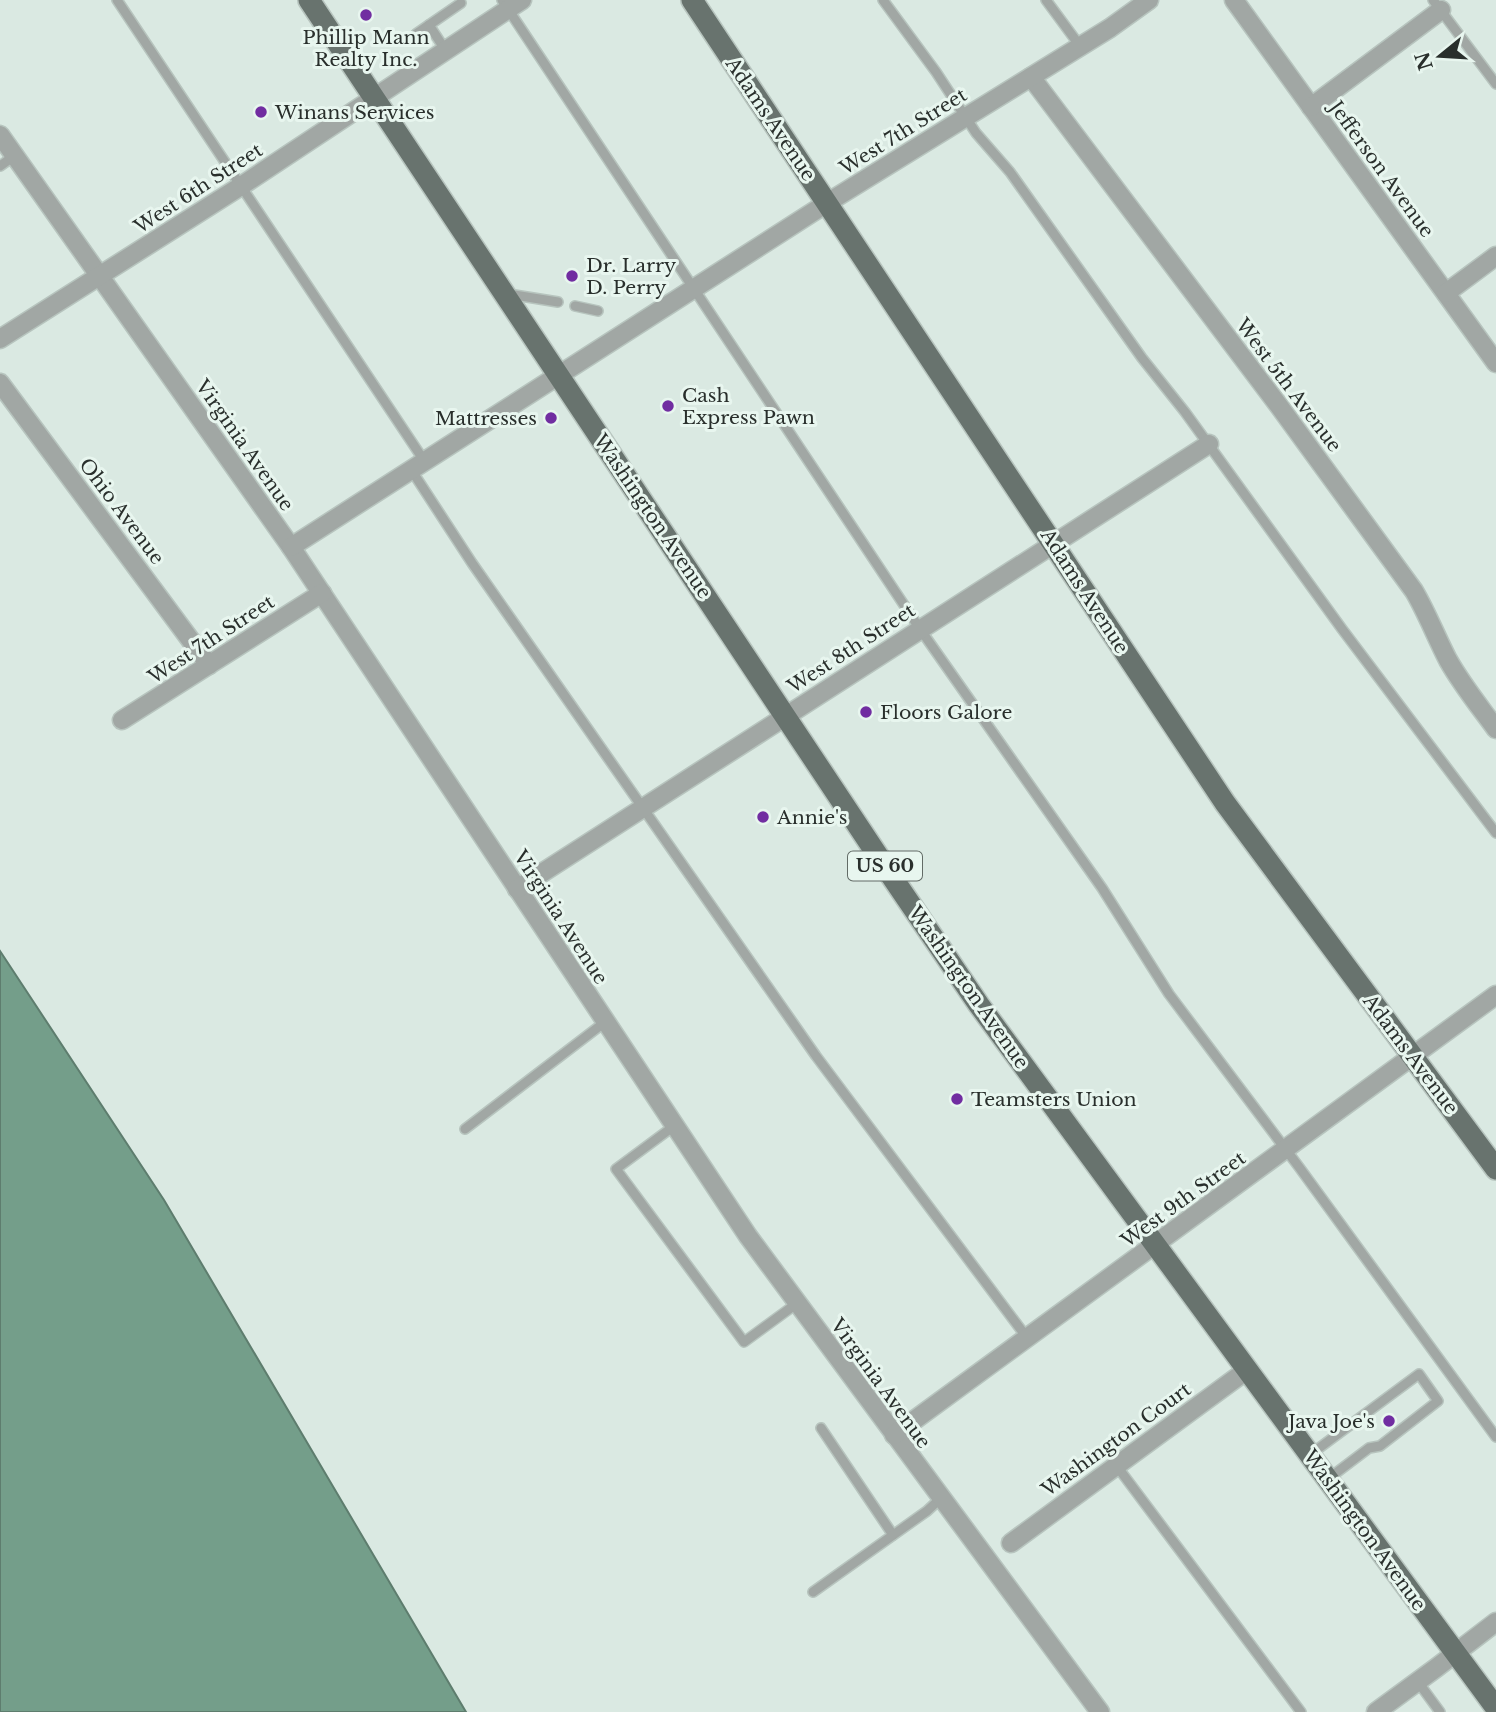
<svg xmlns="http://www.w3.org/2000/svg" width="1496" height="1712" font-family="'Libre Baskerville',serif">
  <style>
    .water { fill: #749e8a; stroke: #5e7d6e; stroke-width: 2 }
    .lines { fill: none; stroke-linecap: round; stroke-linejoin: round }
    .lane-casing { stroke: #b7c4be; stroke-width: 12 }
    .street-casing { stroke: #b7c4be; stroke-width: 21 }
    .primary-casing { stroke: #b7c4be; stroke-width: 24 }
    .lane { stroke: #a1a7a4; stroke-width: 9 }
    .street { stroke: #a1a7a4; stroke-width: 18 }
    .primary { stroke: #68736e; stroke-width: 21 }
    .poi-dot { fill: #712da1; stroke: #e8f6ef; stroke-width: 2.5 }
    .labels { text-anchor: middle; stroke-width: 6; stroke-linejoin: round; paint-order: stroke }
    .shield { fill: #e8f6ef; stroke: #626b66; stroke-width: 2 }
    .shield-label { font-size: 18px; font-weight: bold; fill: #292f2c }
    .poi-label { font-size: 19px; fill: #292f2c; stroke: #e8f6ef; text-anchor: start }
    .street-label { font-size: 19px; fill: #292f2c; stroke: #e8f6ef }
  </style>
  <rect width="100%" height="100%" fill="#dae9e2"/>
  <path class="water" d="M0,951L164,1200L466,1712H0Z"/>
  <g class="lines">
    <defs>
      <g id="lane">
        <path d="M117,0L425,462"/>
        <path d="M502,0L920,629L1102,888L1169,994L1299,1167L1496,1437"/>
        <path d="M883,0L936,72L976,133L1010,172L1142,358L1185,412L1342,629L1496,833"/>
        <path d="M1046,0L1080,46"/>
        <path d="M1433,0L1496,84"/>
        <path d="M416,34L429,25"/>
        <path d="M446,51L429,25L461,3"/>
        <path d="M0,166L14,156"/>
        <path d="M508,294L558,302"/>
        <path d="M575,306L598,311"/>
        <path d="M412,471L472,563L816,1056L1028,1339"/>
        <path d="M674,1126L616,1169L744,1342L796,1304"/>
        <path d="M465,1129L605,1022"/>
        <path d="M821,1428L893,1535"/>
        <path d="M1311,1454L1419,1374L1438,1401L1380,1446L1369,1448L1328,1479"/>
        <path d="M1116,1465L1301,1712"/>
        <path d="M813,1592L927,1511L941,1498"/>
        <path d="M1418,1682L1440,1712"/>
      </g>
      <g id="street">
        <path d="M1234,0L1496,363"/>
        <path d="M1031,77L1279,406L1414,591C1427,613 1436,637 1448,660C1462,685 1480,707 1496,729"/>
        <path d="M1311,107L1441,10"/>
        <path d="M0,135L291,547L748,1236L1100,1712"/>
        <path d="M1446,293L1496,256"/>
        <path d="M0,339L241,186L522,0"/>
        <path d="M0,383L209,665"/>
        <path d="M291,547L827,203L1110,28L1149,0"/>
        <path d="M122,720L322,593"/>
        <path d="M517,889L1209,444"/>
        <path d="M894,1435L1496,995"/>
        <path d="M1011,1543L1247,1370"/>
        <path d="M1376,1712L1436,1668L1496,1622"/>
      </g>
      <g id="primary">
        <path d="M309,0L894,880L979,1005L1496,1708"/>
        <path d="M692,0L1225,803L1496,1169"/>
      </g>
    </defs>
    <use href="#lane" class="lane-casing"/>
    <use href="#street" class="street-casing"/>
    <use href="#primary" class="primary-casing"/>
    <use href="#lane" class="lane"/>
    <use href="#street" class="street"/>
    <use href="#primary" class="primary"/>
  </g>
  <g class="poi-dot">
    <circle cx="366" cy="15" r="7"/>
    <circle cx="261" cy="112" r="7"/>
    <circle cx="572" cy="276" r="7"/>
    <circle cx="668" cy="406" r="7"/>
    <circle cx="551" cy="418" r="7"/>
    <circle cx="866" cy="712" r="7"/>
    <circle cx="763" cy="817" r="7"/>
    <circle cx="957" cy="1099" r="7"/>
    <circle cx="1389" cy="1421" r="7"/>
  </g>
  <g class="labels">
    <rect class="shield" x="848" y="851.5" width="74" height="29" rx="5"/>
    <g class="shield-label">
      <text x="885" y="872">US 60</text>
    </g>
    <g class="poi-label">
      <text x="366" y="44" text-anchor="middle">Phillip Mann<tspan x="366" dy="22">Realty Inc.</tspan></text>
      <text x="275" y="119">Winans Services</text>
      <text x="586" y="272">Dr. Larry<tspan x="586" dy="22">D. Perry</tspan></text>
      <text x="682" y="402">Cash<tspan x="682" dy="22">Express Pawn</tspan></text>
      <text x="537" y="425" text-anchor="end">Mattresses</text>
      <text x="880" y="719">Floors Galore</text>
      <text x="777" y="824">Annie's</text>
      <text x="971" y="1106">Teamsters Union</text>
      <text x="1375" y="1428" text-anchor="end">Java Joe's</text>
    </g>
    <g class="street-label">
      <text transform="translate(771 119) rotate(56)" y="7">Adams Avenue</text>
      <text transform="translate(903 131) rotate(-32)" y="7">West 7th Street</text>
      <text transform="translate(1382 169) rotate(54)" y="7">Jefferson Avenue</text>
      <text transform="translate(198 188) rotate(-33)" y="7">West 6th Street</text>
      <text transform="translate(1289 385) rotate(53)" y="7">West 5th Avenue</text>
      <text transform="translate(245 445) rotate(55)" y="7">Virginia Avenue</text>
      <text transform="translate(122 511) rotate(53)" y="7">Ohio Avenue</text>
      <text transform="translate(653 516) rotate(56)" y="7">Washington Avenue</text>
      <text transform="translate(1085 591) rotate(57)" y="7">Adams Avenue</text>
      <text transform="translate(211 639) rotate(-33)" y="7">West 7th Street</text>
      <text transform="translate(851 648) rotate(-33)" y="7">West 8th Street</text>
      <text transform="translate(561 917) rotate(57)" y="7">Virginia Avenue</text>
      <text transform="translate(969 987) rotate(55)" y="7">Washington Avenue</text>
      <text transform="translate(1411 1054) rotate(53)" y="7">Adams Avenue</text>
      <text transform="translate(1183 1199) rotate(-36)" y="7">West 9th Street</text>
      <text transform="translate(881 1383) rotate(54)" y="7">Virginia Avenue</text>
      <text transform="translate(1116 1439) rotate(-36)" y="7">Washington Court</text>
      <text transform="translate(1365 1530) rotate(54)" y="7">Washington Avenue</text>
    </g>
  </g>
  <g transform="translate(1440 56) rotate(252)" stroke="#e8f6ef" stroke-width="5" paint-order="stroke">
  <path d="M0-5L12 26L0 18L-12 26Z" fill="#292f2c"/>
  <text y="-10" font-size="19" font-weight="bold" text-anchor="middle" fill="#292f2c">N</text>
  </g>
</svg>
